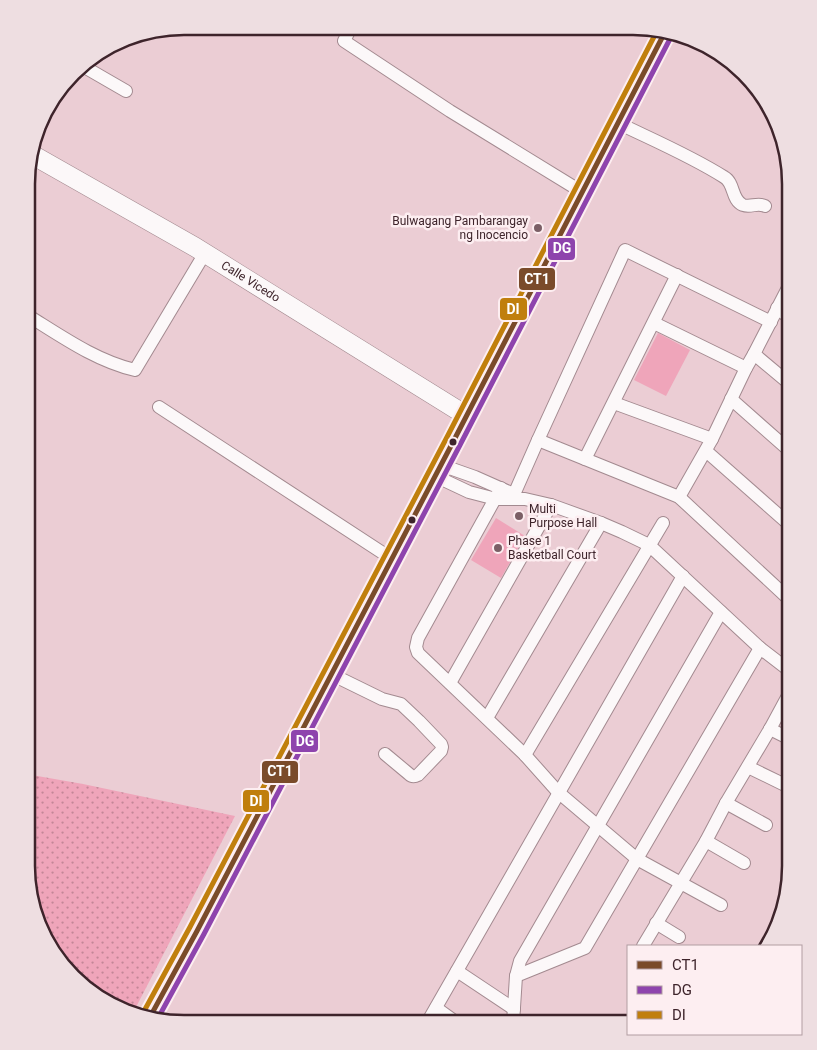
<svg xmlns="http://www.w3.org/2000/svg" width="817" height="1050" font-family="Roboto,sans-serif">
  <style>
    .green { fill: url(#green-dots) }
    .pitch { fill: #efa5ba }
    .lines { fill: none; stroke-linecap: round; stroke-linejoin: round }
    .street-casing { stroke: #a38a90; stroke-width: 14 }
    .secondary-casing { stroke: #a38a90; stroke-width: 20 }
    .primary-casing { stroke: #a38a90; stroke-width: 21 }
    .street { stroke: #fcf8f9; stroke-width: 12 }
    .secondary { stroke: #fcf8f9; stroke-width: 19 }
    .primary { stroke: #fcf8f9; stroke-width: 20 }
    .bus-1-casing { stroke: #fdeef1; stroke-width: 9 }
    .bus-2-casing { stroke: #fdeef1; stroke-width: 9 }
    .bus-3-casing { stroke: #fdeef1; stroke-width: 9 }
    .bus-1 { stroke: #7a4b2a; stroke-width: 5 }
    .bus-2 { stroke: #8e44ad; stroke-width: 5 }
    .bus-3 { stroke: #c07f0d; stroke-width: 5 }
    .poi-dot { fill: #7b5f66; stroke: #fdeef1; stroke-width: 2 }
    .bus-dot { fill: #3e242b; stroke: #fdeef1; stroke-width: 2 }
    .labels { text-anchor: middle; stroke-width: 5; stroke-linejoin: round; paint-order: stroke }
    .poi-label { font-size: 12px; fill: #3e242b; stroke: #fdeef1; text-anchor: start }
    .street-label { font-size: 12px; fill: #3e242b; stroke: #fdeef1 }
    .rim { fill: none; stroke: #3e242b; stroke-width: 2.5 }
    .line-badge { stroke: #fdeef1; stroke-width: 2 }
    .badge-label { font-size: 14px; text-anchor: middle; font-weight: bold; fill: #fff }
  </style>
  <defs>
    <pattern id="green-dots" width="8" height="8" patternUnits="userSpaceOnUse" patternTransform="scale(1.25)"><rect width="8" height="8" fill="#efa5ba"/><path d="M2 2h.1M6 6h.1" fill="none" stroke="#c38697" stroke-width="1.8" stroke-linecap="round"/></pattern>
  </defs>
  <rect width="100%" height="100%" fill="#ebcdd4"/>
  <path class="green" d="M26,774L83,784L235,816L134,1011L96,997L43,936L26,866Z"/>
  <g class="pitch">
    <path d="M658,333L690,350L666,396L634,380Z"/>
    <path d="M496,518L525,536L501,578L471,560Z"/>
  </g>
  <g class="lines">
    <defs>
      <g id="street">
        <path d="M351,27L344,41L450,111L582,192"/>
        <path d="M81,65L126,91"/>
        <path d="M618,123C653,140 691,156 724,177C735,183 731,200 743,205C751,208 757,202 765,206"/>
        <path d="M777,308L791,319"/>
        <path d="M27,315C61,336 96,361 135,370L205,253"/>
        <path d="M654,323L746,368"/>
        <path d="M754,354L791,385"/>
        <path d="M731,399L791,452"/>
        <path d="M614,403L712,439"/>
        <path d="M159,407L392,559"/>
        <path d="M538,440L679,497L791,601"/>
        <path d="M706,451L791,526"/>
        <path d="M585,459L677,275"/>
        <path d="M441,465L475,477L509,492"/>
        <path d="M435,476L469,492L496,499H525L551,505L601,523L622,532L649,545L760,648L790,671"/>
        <path d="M501,488L418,638L416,647L418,653L525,755L558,792L637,859L721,905"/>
        <path d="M679,497L712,439L746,368L754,354L791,282"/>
        <path d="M512,499L538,440L625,250L771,322"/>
        <path d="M331,674L382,699L401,704L419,721L441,744L442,747L441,751L418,775C414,777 412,777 409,774L385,754"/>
        <path d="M450,683L551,505"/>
        <path d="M487,718L601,523"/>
        <path d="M770,729L790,739"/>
        <path d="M525,755L663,523"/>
        <path d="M748,767L787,786"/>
        <path d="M726,803L766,825"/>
        <path d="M706,841L744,863"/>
        <path d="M656,923L679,937"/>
        <path d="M643,946L706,841L726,803L770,729L790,692"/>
        <path d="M457,971L514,1009"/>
        <path d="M516,976L585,948L760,648"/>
        <path d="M436,1008L457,1023"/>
        <path d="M427,1023L683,576"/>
        <path d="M513,1023L516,976L520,961L721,612"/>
      </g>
      <g id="secondary">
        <path id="s1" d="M31,154L195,247L467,416"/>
      </g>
      <path id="primary" d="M150,1017L197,931L453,442L665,32"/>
    </defs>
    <use href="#street" class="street-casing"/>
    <use href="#secondary" class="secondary-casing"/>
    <use href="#primary" class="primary-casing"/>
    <use href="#street" class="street"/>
    <use href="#secondary" class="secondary"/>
    <use href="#primary" class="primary"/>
    <defs>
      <path id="bus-1" d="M150,1017L197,931L453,442L665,32"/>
      <path id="bus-2" d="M157,1020L204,934L460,445L672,35"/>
      <path id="bus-3" d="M143,1013L190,927L446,439L658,29"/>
    </defs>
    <use href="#bus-1" class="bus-1-casing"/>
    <use href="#bus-2" class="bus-2-casing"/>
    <use href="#bus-3" class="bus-3-casing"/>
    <use href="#bus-1" class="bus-1"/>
    <use href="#bus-2" class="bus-2"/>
    <use href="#bus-3" class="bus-3"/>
  </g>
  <g class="poi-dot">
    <circle cx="538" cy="228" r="5"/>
    <circle cx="519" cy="516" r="5"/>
    <circle cx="498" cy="548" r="5"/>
  </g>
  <g class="bus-dot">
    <circle cx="453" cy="442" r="4.5"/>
    <circle cx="412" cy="520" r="4.5"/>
  </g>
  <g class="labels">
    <g class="poi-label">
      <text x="528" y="225" text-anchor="end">Bulwagang Pambarangay<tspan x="528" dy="14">ng Inocencio</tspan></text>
      <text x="529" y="513">Multi<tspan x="529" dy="14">Purpose Hall</tspan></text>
      <text x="508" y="545">Phase 1<tspan x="508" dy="14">Basketball Court</tspan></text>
    </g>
    <g class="street-label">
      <text dy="4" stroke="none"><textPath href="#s1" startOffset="254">Calle Vicedo</textPath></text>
    </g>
  </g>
  <path d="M0 0H817V1050H0ZM184 35H633A149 149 0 0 1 782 184V866A149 149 0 0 1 633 1015H184A149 149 0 0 1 35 866V184A149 149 0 0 1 184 35Z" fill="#eedee1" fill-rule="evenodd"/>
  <path class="rim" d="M184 35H633A149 149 0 0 1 782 184V866A149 149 0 0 1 633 1015H184A149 149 0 0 1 35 866V184A149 149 0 0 1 184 35Z"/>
  <g class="line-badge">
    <rect x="547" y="237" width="29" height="24" rx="5" fill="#8e44ad"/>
    <rect x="518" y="267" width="38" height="24" rx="5" fill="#7a4b2a"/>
    <rect x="499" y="297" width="29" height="24" rx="5" fill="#c07f0d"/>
    <rect x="290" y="729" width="29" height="24" rx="5" fill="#8e44ad"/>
    <rect x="261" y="760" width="38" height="24" rx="5" fill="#7a4b2a"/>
    <rect x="242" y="789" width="28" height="24" rx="5" fill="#c07f0d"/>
  </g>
  <g class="badge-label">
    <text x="562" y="253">DG</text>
    <text x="537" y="284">CT1</text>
    <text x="513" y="314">DI</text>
    <text x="305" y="746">DG</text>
    <text x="280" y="776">CT1</text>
    <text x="256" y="806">DI</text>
  </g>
  <rect x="627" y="945" width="175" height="90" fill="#fdeef1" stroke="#b19da2"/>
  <rect x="637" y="961" width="25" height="8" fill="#7a4b2a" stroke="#b19da2"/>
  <text x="672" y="970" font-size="15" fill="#3e242b">CT1</text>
  <rect x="637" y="986" width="25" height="8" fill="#8e44ad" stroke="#b19da2"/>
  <text x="672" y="995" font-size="15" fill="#3e242b">DG</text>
  <rect x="637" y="1011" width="25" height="8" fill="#c07f0d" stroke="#b19da2"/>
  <text x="672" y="1020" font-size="15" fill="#3e242b">DI</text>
</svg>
